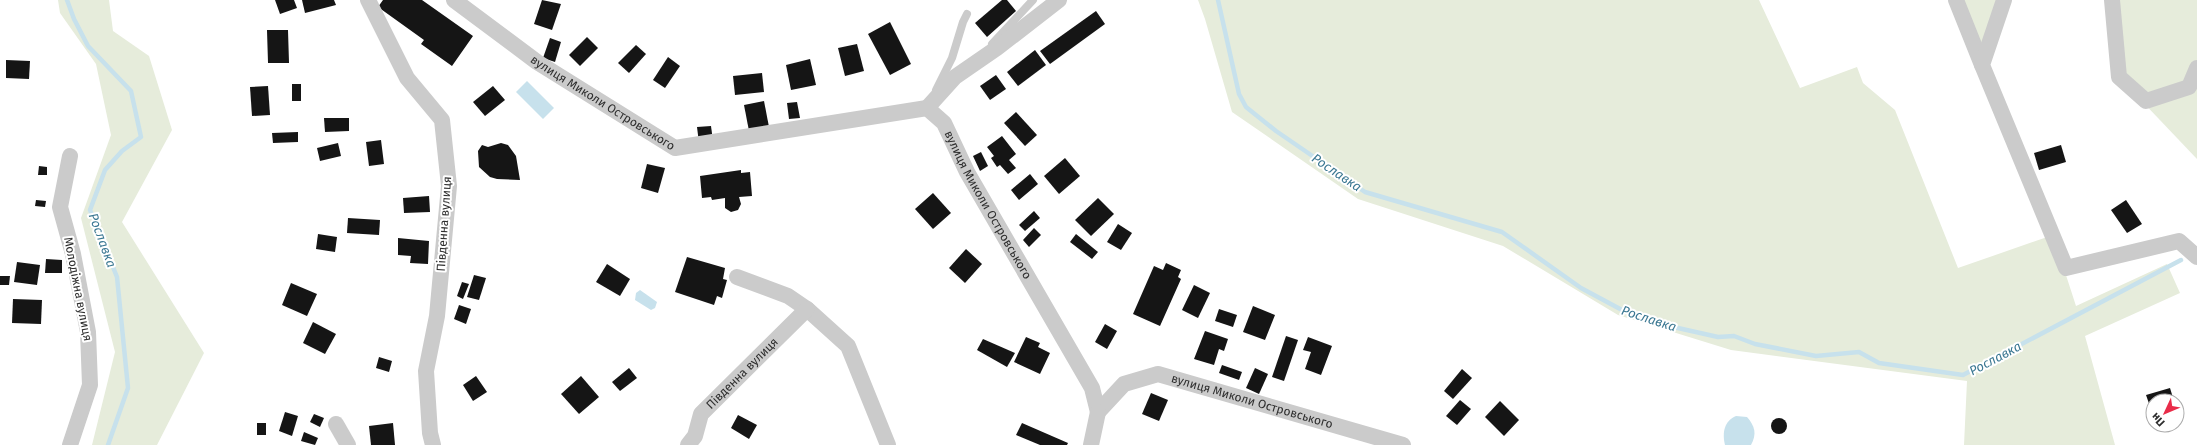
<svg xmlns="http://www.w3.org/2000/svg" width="2197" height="445" font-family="'Fira Sans',sans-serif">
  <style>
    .green { fill: #e6ecdb }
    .water { fill: #c7e1ec }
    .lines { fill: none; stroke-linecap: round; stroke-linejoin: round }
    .stream { stroke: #c7e1ec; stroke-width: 4.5 }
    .building { fill: #151515 }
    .service { stroke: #cbcbcb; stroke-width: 8 }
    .minor { stroke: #cbcbcb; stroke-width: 16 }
    .labels { text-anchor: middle; stroke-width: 4; stroke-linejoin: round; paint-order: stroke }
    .street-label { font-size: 12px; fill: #2e2e2e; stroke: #fff }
    .water-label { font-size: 13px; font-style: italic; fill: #3a7792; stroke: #fff }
  </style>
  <rect width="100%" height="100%" fill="#fff"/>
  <g class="green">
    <path d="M58,0H109L113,31L149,56L172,130L122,222L204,353L157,445H92L115,352L81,218L111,135L96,64L60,13Z"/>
    <path d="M1198,0H1759L1800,88L1857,67L1863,83L1895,110L1958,268L2053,235L2076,306L2167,264L2180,293L2085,336L2115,445H1964L1967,381L1731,350L1618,315L1503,246L1358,199L1232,112L1205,19Z"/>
    <path d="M1961,0H2008L1984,65Z"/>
    <path d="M2112,0H2197V159L2119,77Z"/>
  </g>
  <g class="water">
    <path d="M527,81L554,108L543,119L516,92Z"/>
    <path d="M640,290L657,302L655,308L651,310L635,300L636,293Z"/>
    <path d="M1736,416L1747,417C1755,426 1757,434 1751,445H1725C1722,433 1724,421 1736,416Z"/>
  </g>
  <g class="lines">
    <g class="stream">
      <path d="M67,0L74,19L88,46L131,91L141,137L122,151L105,170L90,210L117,277L128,388L108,445"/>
      <path d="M1218,0L1239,94L1246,107L1276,131L1365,192L1502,232L1581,288L1622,310L1669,326L1718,337L1734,336L1755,344L1816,356L1859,352L1879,363L1963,375L2181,260"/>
    </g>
  </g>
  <g class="building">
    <path d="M275,0H294L297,8L280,14Z"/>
    <path d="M302,0H334L336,5L305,13Z"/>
    <path d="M383,0H422L473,36L452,66L421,44L424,40L378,7Z"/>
    <path d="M542,0L561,4L552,30L534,24Z"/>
    <path d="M1002,0H1007L1016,11L987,37L975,23Z"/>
    <path d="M1096,11L1105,24L1050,64L1040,51Z"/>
    <path d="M890,22L911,64L890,75L868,34Z"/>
    <path d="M267,30H288L289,63H268Z"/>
    <path d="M587,37L598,48L580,66L569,55Z"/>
    <path d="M550,38L561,42L555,62L543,58Z"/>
    <path d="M857,44L864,71L845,76L838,48Z"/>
    <path d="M636,45L646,54L629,73L618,63Z"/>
    <path d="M1035,50L1046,65L1018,86L1007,72Z"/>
    <path d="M668,57L680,66L665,88L653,80Z"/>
    <path d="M810,59L816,85L791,90L786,65Z"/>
    <path d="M6,60L30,61L29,79L6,78Z"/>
    <path d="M762,73L764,92L735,95L733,76Z"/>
    <path d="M996,75L1006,89L990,100L980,86Z"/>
    <rect x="292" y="84" width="9" height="17"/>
    <path d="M268,86L270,115L252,116L250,87Z"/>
    <path d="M493,86L505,100L485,116L473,102Z"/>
    <path d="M764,101L769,127L749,131L744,105Z"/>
    <path d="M797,102L800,118L789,119L787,103Z"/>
    <path d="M1016,112L1037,135L1025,146L1004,123Z"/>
    <path d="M324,118H349V131L325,132Z"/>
    <path d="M711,126L713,141L699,143L697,127Z"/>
    <path d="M298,132V142L273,143L272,133Z"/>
    <path d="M1002,136L1016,154L1009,160L1016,168L1008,174L1000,165L997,167L991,158L994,156L987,147Z"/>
    <path d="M381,140L384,164L369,166L366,142Z"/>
    <path d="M338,143L341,156L320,161L317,148Z"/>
    <path d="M501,143L508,145L516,156L520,180L497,179L490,177L479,167L478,151L482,145L488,147Z"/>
    <path d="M2061,145L2066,162L2039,170L2034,153Z"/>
    <path d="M981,152L988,166L980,171L973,156Z"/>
    <path d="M1065,158L1080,176L1059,194L1044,176Z"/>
    <path d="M647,164L665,168L658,193L641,188Z"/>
    <path d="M39,166L47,167V175H38Z"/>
    <path d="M741,170V173L750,172L752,196L739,197L741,204L738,210L731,212L725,208V198L712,200L711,197L702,198L700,176Z"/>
    <path d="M1030,174L1038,184L1019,200L1011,190Z"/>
    <path d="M933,193L951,213L933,229L915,209Z"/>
    <path d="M429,196L430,212L404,213L403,198Z"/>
    <path d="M1098,198L1114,214L1091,236L1075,220Z"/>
    <path d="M36,200L46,201L45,207L35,206Z"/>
    <path d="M2126,200L2142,224L2127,233L2111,210Z"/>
    <path d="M1034,211L1040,218L1025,231L1019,225Z"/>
    <path d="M348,218L380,220L379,235L347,233Z"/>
    <path d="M1118,224L1132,233L1121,250L1107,242Z"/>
    <path d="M1034,228L1041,235L1029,247L1023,240Z"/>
    <path d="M318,234L337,237L335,252L316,249Z"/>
    <path d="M1076,234L1098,252L1092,259L1070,242Z"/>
    <path d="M398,238L429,241L428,264L410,263L411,256L398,255Z"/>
    <path d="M966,249L982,264L965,283L949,268Z"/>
    <path d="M687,257L725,268L723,279L727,280L722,298L717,296L714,305L675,292Z"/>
    <path d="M46,259L62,260V273H45Z"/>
    <path d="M17,262L40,265L37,285L14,282Z"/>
    <path d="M1166,263L1181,270L1178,277L1181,279L1160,326L1133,314L1154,266L1163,270Z"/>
    <path d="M607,264L630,279L620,296L596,282Z"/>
    <path d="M474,275L486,278L479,300L467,297Z"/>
    <path d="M0,276H10L9,285H0Z"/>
    <path d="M462,282L469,284L463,299L457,296Z"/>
    <path d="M291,283L317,294L307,316L282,305Z"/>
    <path d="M1194,285L1210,293L1198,318L1182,310Z"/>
    <path d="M13,299L42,300L41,324L12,323Z"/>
    <path d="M459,305L471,309L466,324L454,319Z"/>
    <path d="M1253,306L1275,315L1265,340L1243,332Z"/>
    <path d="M1219,309L1237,315L1233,327L1215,321Z"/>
    <path d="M313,322L336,334L325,354L303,343Z"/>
    <path d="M1105,324L1117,331L1107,349L1095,342Z"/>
    <path d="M1205,331L1228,339L1224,351L1219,349L1214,365L1194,359Z"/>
    <path d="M1286,336L1298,340L1284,381L1272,377Z"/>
    <path d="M1026,337L1040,343L1038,347L1050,353L1040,374L1014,362Z"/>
    <path d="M1308,337L1332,346L1321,375L1305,369L1311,352L1303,350Z"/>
    <path d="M983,339L1015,353L1007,367L977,350Z"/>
    <path d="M379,357L392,361L389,372L376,368Z"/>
    <path d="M1222,365L1242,372L1239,380L1219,373Z"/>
    <path d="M629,368L637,378L620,391L612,382Z"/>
    <path d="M1255,368L1268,374L1259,394L1246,388Z"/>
    <path d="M1462,369L1472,378L1453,399L1444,391Z"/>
    <path d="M476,376L487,392L473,401L463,385Z"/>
    <path d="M581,376L599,397L579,414L561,394Z"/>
    <path d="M2170,388L2174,401H2153V415L2146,395Z"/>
    <path d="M1151,393L1168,400L1159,421L1142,414Z"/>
    <path d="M1460,400L1471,409L1457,425L1446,416Z"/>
    <path d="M1500,401L1519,420L1504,436L1485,417Z"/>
    <path d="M285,412L298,416L292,436L279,431Z"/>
    <path d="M314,414L324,418L320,427L310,422Z"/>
    <path d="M738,415L757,425L749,439L731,428Z"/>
    <circle cx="1779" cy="426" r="8"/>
    <rect x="257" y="423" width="9" height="12"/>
    <path d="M393,423L395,445H371L369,426Z"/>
    <path d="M1022,423L1068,443L1067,445H1040L1016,435Z"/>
    <path d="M304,432L318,438L315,445L301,441Z"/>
  </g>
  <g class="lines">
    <g class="service">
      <path d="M992,44L1033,0"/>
      <path d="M936,90L952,58L963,22L967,14"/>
    </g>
    <g class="minor">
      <path d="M368,0L407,78L442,120L449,186L437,316L426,371L430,433L433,445"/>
      <path id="s1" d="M454,0L537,62L675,148L927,108L944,123L967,172L1092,388L1098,412L1124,384L1158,374L1403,445"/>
      <path d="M1956,0L1982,65"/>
      <path d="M2004,0L1982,65L2066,268L2179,241L2197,257"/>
      <path d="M2112,0L2119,77L2146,101L2189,87L2197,68"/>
      <path d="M927,108L955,77L997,48L1059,0"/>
      <path d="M737,277L788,296L807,309L848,346L888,445"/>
      <path d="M336,424L348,445"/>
      <path d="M70,445L90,385L88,332L73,254L60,207L70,156"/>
      <path id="s2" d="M688,445L695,436L701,414L807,309"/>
      <path d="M1091,445L1098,412"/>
    </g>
  </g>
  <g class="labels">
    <g class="street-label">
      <text dy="4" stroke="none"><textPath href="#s1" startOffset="181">вулиця Миколи Островського</textPath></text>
      <text dy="4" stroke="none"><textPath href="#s1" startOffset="637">вулиця Миколи Островського</textPath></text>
      <text transform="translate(444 224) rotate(-86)" y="4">Південна вулиця</text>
      <text transform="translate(78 289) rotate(79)" y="4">Молодіжна вулиця</text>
      <text dy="4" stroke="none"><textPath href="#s2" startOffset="92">Південна вулиця</textPath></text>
      <text dy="4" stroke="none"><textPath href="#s1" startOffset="1044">вулиця Миколи Островського</textPath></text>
    </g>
    <g class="water-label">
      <text transform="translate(1337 172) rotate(34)" y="5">Рославка</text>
      <text transform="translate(103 240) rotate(70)" y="5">Рославка</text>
      <text transform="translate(1649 318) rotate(18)" y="5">Рославка</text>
      <text transform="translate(1995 358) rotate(-28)" y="5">Рославка</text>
    </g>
  </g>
  <g transform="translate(2165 413) rotate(226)"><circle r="19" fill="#ffffff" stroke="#ababab"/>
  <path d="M0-3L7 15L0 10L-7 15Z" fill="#e92c49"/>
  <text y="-6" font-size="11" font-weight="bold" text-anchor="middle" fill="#2e2e2e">Пн</text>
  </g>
</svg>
